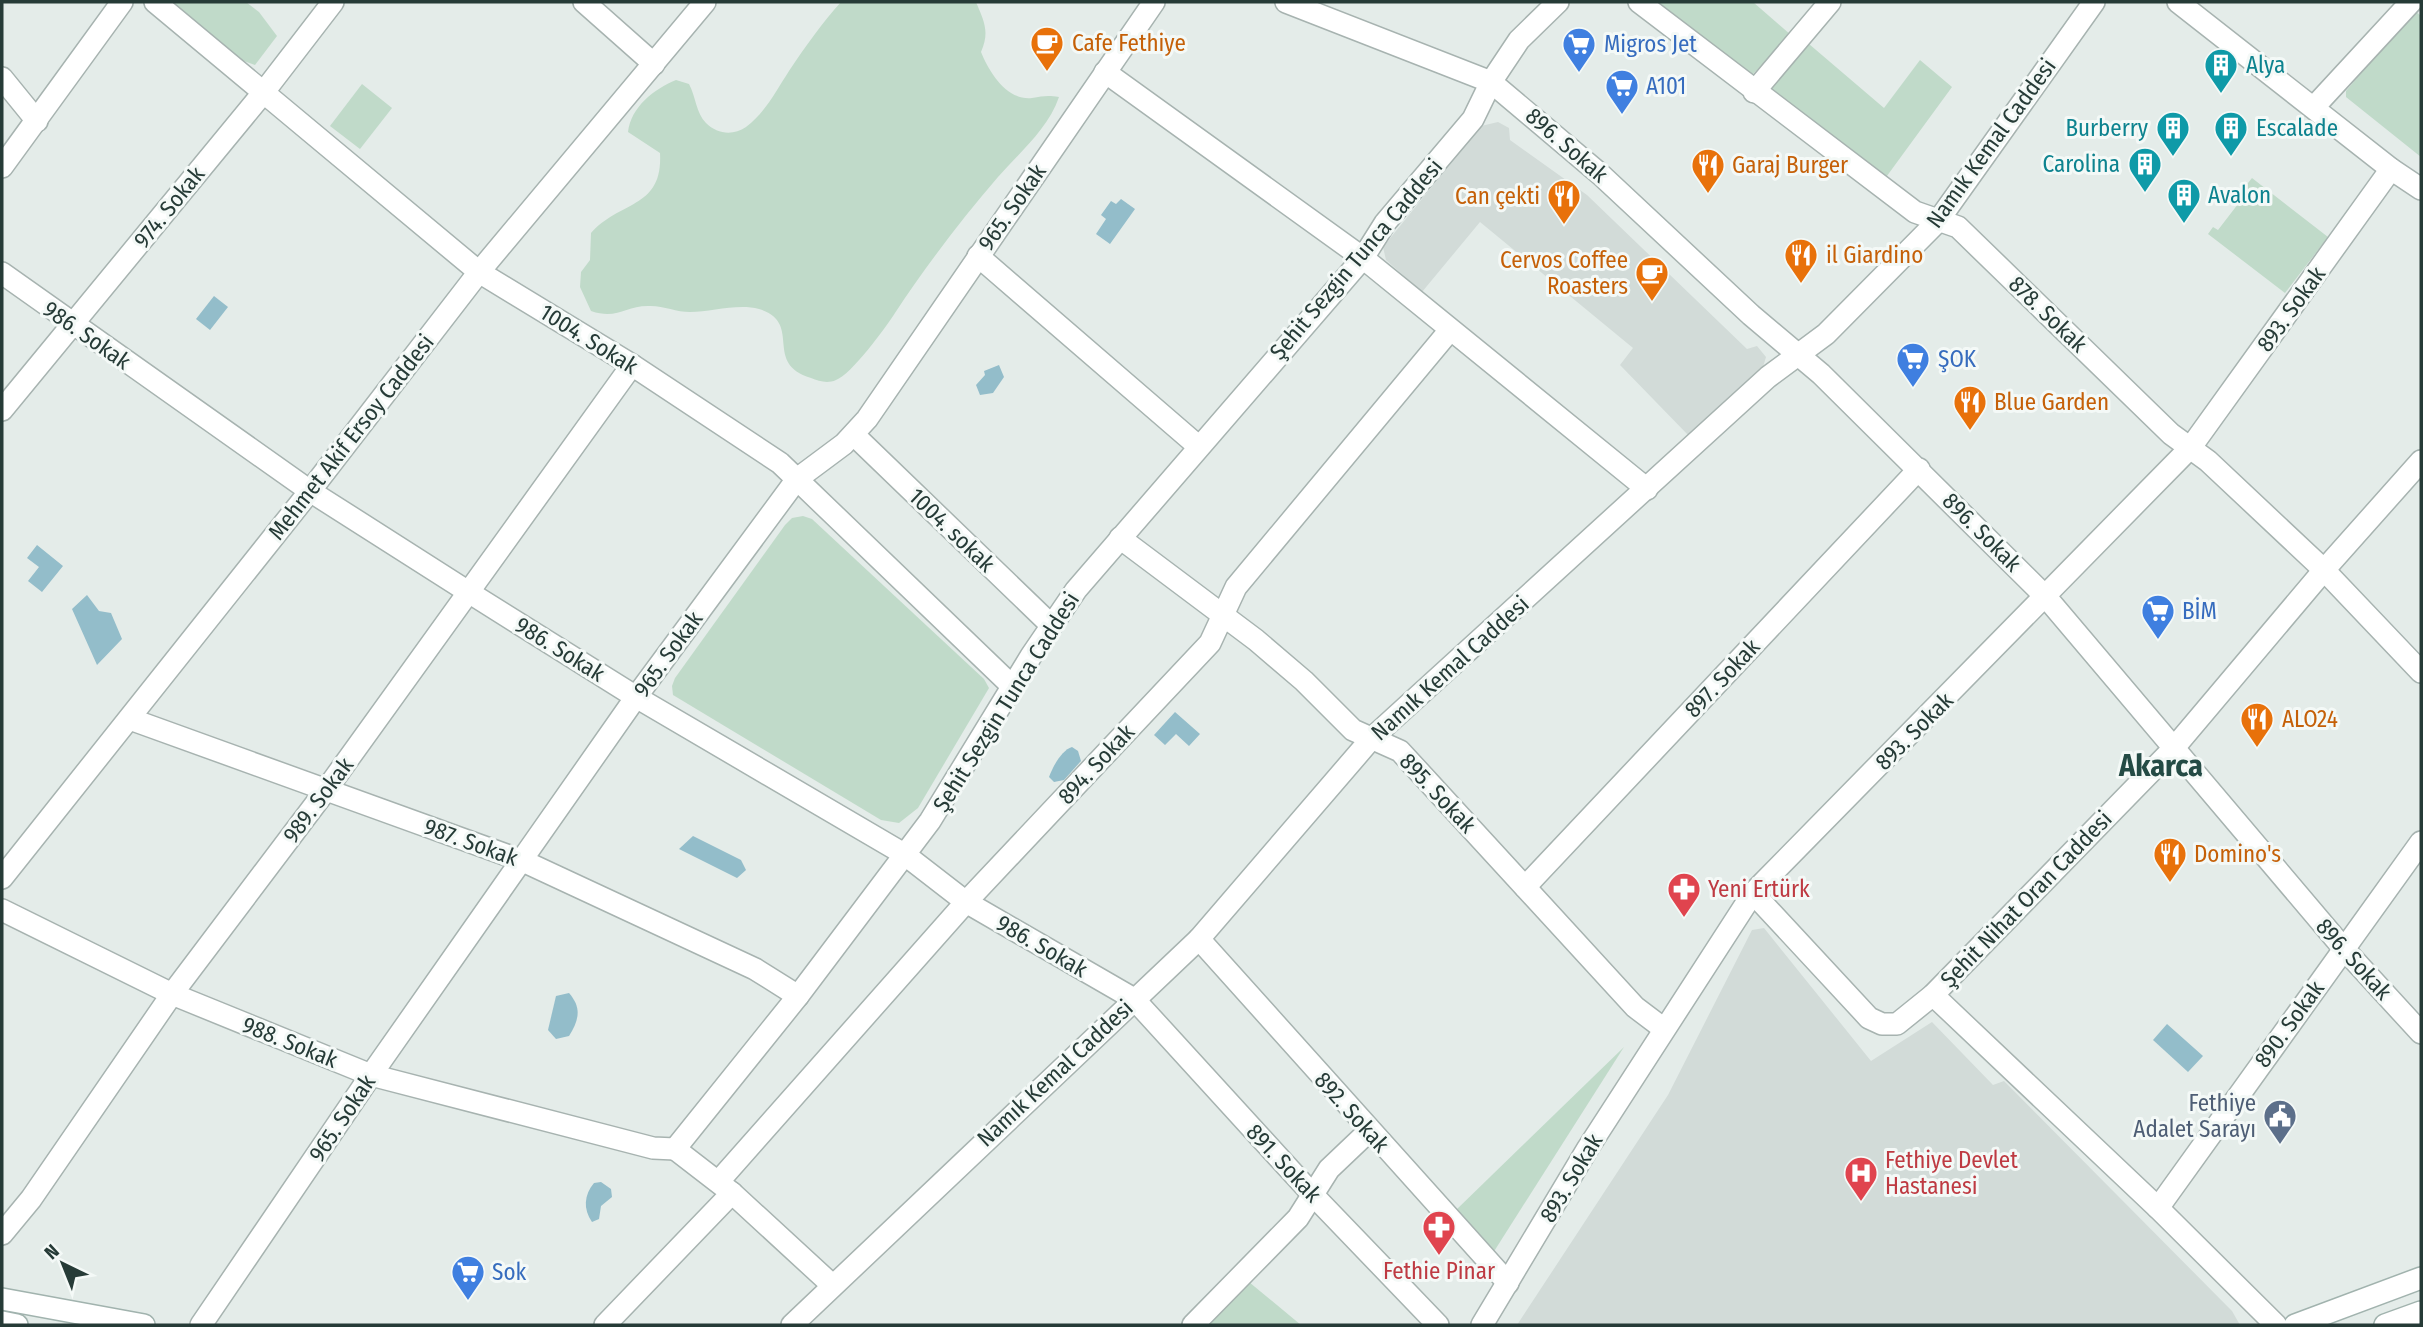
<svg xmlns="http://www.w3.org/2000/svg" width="2423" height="1327" font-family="'Fira Sans Condensed',sans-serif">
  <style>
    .built { fill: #d2dbd8 }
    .green { fill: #c0dac9 }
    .water { fill: #93bdca }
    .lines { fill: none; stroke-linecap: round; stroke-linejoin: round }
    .minor-casing { stroke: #a7b3b0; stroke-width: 24 }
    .tertiary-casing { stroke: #a7b3b0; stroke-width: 24 }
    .secondary-casing { stroke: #a1b3ae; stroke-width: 24 }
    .minor { stroke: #fff; stroke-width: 21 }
    .tertiary { stroke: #fff; stroke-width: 21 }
    .secondary { stroke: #fff; stroke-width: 21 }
    .labels { text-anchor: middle; stroke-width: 6; stroke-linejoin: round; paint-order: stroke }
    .food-label { font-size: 23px; fill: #c56008; stroke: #f4f9f7; text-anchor: start }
    .shop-label { font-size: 23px; fill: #366cbe; stroke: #f4f9f7; text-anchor: start }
    .culture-label { font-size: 23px; fill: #0d838f; stroke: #f4f9f7; text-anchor: start }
    .street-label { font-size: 23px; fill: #263b37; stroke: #f4f9f7 }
    .health-label { font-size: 23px; fill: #be3a42; stroke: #f4f9f7; text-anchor: start }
    .service-label { font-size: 23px; fill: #4e5e75; stroke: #f4f9f7; text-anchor: end }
    .district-label { font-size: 30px; font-weight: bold; fill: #244b45; stroke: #f4f9f7 }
  </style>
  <rect width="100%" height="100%" fill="#e4ece9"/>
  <g class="built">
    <path d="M1498,122L1509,128L1510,140L1587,195L1747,349L1757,346L1766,357L1763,367L1689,436L1620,365L1633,348L1480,222L1422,292L1386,260L1383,247L1481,126Z"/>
    <path d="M1764,928L1871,1061L1932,1022L1993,1085L2004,1081L2232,1311L2240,1325H1517L1668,1095L1752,930Z"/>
  </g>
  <g class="green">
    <path d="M159,2H246L259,12L277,36L255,65L241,60Z"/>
    <path d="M841,2H976C984,21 990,32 981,52C989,72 1007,101 1032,98C1043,96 1048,95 1059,97C1048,129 1020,152 998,177C961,220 926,266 895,313C886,327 851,375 836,380C827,384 819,381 811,378C762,363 804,323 759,309C738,303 711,312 690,312C676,312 662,305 648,306C625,306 617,320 591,311L580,287L581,272L590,260L591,233C620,200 663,209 660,153L628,132C631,107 654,89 676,80L689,84C696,97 696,113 706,123C717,134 733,136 746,127C765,113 776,91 789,71C805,47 822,23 841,2Z"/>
    <path d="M1654,2H1753L1791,35L1752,75Z"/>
    <path d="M2414,10L2421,16V157L2346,97V91Z"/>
    <path d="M1809,44L1884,108L1920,60L1952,87L1884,180L1772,90L1773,84Z"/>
    <path d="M362,84L392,108L360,149L330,126Z"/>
    <path d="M2252,178L2328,237L2285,293L2208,234L2213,227L2218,230L2248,191L2244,188Z"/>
    <path d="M803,516L812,519L984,679L989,688L918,808L899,823L881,820L673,695L672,686L675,678L785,525L792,518Z"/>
    <path d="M1624,1047L1493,1253L1455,1211Z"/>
    <path d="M1249,1282L1301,1325H1207Z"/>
  </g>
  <g class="water">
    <path d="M1121,199L1135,209L1110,244L1096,234L1106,219L1101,215L1111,201L1116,204Z"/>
    <path d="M214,296L228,307L210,330L196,319Z"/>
    <path d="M999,365L1004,377L993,393L980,395L976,385L985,375L984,371Z"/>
    <path d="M37,545L63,566L42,592L28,581L39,567L27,558Z"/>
    <path d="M87,595L99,611L111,613L122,639L97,665L72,609Z"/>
    <path d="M1175,712L1200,734L1189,746L1176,734L1165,745L1154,735Z"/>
    <path d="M1072,747L1078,751L1081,761L1064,780L1054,782L1049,777C1053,766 1062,750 1072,747Z"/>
    <path d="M693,836L741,860L746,870L737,878L679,849Z"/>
    <path d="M569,993C582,1008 579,1020 569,1036L556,1039L548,1030L556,996Z"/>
    <path d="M2167,1024L2203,1056L2188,1072L2153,1040Z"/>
    <path d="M601,1182L611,1189L612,1197L601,1206L599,1219L592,1222C583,1209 584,1195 594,1183Z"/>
  </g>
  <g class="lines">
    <defs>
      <g id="minor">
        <path d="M155,2L479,272L632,365L780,463L1012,686"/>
        <path d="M584,2L654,64"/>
        <path d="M1639,2L1915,212L1958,227L2171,434L2208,461L2324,570L2421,672"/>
        <path d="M2178,2L2391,169L2421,189"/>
        <path d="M1105,72L1363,258L1647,489"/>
        <path d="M2,78L37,121"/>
        <path d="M1754,92L1830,2"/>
        <path d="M2314,107L2411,2"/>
        <path d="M2,167L122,2"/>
        <path d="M978,256L1198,446"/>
        <path d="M2,273L310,491L470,593L636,697L904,854L966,902L1134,999L1313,1195L1438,1325"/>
        <path d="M2,410L263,93L333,2"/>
        <path d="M854,435L1051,625"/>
        <path d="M1120,538L1256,640L1304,681L1353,730L1400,751L1635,1007L1664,1029"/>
        <path d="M130,719L523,861L755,969L798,996"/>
        <path d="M1525,887L1919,469"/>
        <path d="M1753,893L1869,1018L1882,1024H1897L1933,995L2173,749"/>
        <path d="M2,910L172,994L371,1075L653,1148L675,1149"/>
        <path d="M1199,939L1508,1283"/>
        <path d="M1933,995L2158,1208L2276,1325"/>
        <path d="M719,1181L966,902L1210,643L1236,587L1450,330"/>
        <path d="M732,1193L832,1285"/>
        <path d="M2158,1208L2421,842"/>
        <path d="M2,1234L31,1199L172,994L326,790L632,365"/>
        <path d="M201,1325L371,1075L636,697L797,479L844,444L867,419L1154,2"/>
        <path d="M1193,1325L1298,1218L1329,1169L1369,1131"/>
        <path d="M1482,1325L1588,1148L1753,893L2191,447L2391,169"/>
      </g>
      <g id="tertiary">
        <path d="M1286,2L1491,82L1600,174L1751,315L1821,374L2046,597L2344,949L2421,1033"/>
        <path d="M2173,749L2324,570L2421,461"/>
        <path d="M2,878L310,491L479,272L705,2"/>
        <path d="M605,1325L732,1193L675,1149L798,996L930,821L1031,656L1076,590L1363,258L1385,223L1473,119L1491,82L1519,40L1558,2"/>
        <path d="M792,1325L1199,939L1371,739L1768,377L1826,334L1938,221L2094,2"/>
      </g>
      <g id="secondary">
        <path d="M2,1299L144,1325"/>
        <path d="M2,1322L17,1325"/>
        <path d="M2295,1325L2421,1278"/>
        <path d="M2385,1325L2421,1312"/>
      </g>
    </defs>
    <use href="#minor" class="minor-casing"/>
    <use href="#tertiary" class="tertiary-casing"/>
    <use href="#secondary" class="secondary-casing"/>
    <use href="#minor" class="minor"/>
    <use href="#tertiary" class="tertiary"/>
    <use href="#secondary" class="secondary"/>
  </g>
  <defs>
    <symbol id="cafe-pin" viewBox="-11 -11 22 30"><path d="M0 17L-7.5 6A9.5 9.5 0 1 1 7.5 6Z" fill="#e8710a" stroke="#f4f9f7"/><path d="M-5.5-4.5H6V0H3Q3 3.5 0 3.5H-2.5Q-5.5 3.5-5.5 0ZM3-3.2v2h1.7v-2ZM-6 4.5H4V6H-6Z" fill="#fff"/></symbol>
    <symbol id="supermarket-pin" viewBox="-11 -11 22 30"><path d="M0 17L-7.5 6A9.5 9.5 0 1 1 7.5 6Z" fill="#3f7fe0" stroke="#f4f9f7"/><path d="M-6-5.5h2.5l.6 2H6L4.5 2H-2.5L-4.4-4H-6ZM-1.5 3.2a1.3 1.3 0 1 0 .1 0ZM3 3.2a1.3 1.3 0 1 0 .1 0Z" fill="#fff"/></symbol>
    <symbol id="building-pin" viewBox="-11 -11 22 30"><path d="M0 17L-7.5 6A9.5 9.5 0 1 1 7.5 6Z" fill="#0f9aa8" stroke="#f4f9f7"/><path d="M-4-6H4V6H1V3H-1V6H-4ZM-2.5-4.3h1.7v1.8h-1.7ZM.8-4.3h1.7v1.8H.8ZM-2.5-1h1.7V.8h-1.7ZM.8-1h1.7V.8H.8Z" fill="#fff"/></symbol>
    <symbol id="restaurant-pin" viewBox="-11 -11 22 30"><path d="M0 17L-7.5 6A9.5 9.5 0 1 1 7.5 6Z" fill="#e8710a" stroke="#f4f9f7"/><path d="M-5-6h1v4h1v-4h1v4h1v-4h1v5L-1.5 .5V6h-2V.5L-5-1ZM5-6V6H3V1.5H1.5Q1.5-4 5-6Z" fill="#fff"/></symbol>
    <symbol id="pharmacy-pin" viewBox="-11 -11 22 30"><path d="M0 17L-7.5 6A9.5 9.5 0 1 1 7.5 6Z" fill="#e0444e" stroke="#f4f9f7"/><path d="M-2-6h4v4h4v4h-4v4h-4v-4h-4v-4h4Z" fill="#fff"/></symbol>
    <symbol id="civic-pin" viewBox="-11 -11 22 30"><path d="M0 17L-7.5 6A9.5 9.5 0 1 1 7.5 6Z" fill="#5c6f8a" stroke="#f4f9f7"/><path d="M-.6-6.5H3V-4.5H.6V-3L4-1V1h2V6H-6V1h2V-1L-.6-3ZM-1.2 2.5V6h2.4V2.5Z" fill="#fff"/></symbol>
    <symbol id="hospital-pin" viewBox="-11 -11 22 30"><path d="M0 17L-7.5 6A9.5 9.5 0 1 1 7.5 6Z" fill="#e0444e" stroke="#f4f9f7"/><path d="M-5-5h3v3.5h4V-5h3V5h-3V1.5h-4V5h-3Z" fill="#fff"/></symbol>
  </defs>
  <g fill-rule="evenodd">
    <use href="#cafe-pin" x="1028" y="24" width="38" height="52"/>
    <use href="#supermarket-pin" x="1560" y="25" width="38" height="52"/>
    <use href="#building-pin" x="2202" y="46" width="38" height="52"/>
    <use href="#supermarket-pin" x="1603" y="67" width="38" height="52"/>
    <use href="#building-pin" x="2154" y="109" width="38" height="52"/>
    <use href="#building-pin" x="2212" y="109" width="38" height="52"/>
    <use href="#building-pin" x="2126" y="145" width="38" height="52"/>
    <use href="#restaurant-pin" x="1689" y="146" width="38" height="52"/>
    <use href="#building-pin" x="2165" y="176" width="38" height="52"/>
    <use href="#restaurant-pin" x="1545" y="177" width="38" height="52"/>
    <use href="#restaurant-pin" x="1782" y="236" width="38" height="52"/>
    <use href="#cafe-pin" x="1633" y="254" width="38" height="52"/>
    <use href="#supermarket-pin" x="1894" y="340" width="38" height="52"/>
    <use href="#restaurant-pin" x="1951" y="383" width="38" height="52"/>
    <use href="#supermarket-pin" x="2139" y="592" width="38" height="52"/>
    <use href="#restaurant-pin" x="2238" y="700" width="38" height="52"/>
    <use href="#restaurant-pin" x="2151" y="835" width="38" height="52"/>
    <use href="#pharmacy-pin" x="1665" y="870" width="38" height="52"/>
    <use href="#civic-pin" x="2261" y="1097" width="38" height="52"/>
    <use href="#hospital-pin" x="1842" y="1154" width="38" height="52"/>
    <use href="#pharmacy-pin" x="1420" y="1208" width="38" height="52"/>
    <use href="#supermarket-pin" x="449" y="1253" width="38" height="52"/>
  </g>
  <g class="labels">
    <g class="food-label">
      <text x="1072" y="51">Cafe Fethiye</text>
      <text x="1732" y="173">Garaj Burger</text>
      <text x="1540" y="204" text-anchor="end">Can çekti</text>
      <text x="1826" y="263">il Giardino</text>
      <text x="1628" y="268" text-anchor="end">Cervos Coffee<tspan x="1628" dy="26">Roasters</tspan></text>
      <text x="1994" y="410">Blue Garden</text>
      <text x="2282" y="727">ALO24</text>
      <text x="2194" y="862">Domino's</text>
    </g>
    <g class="shop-label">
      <text x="1604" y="52">Migros Jet</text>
      <text x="1646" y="94">A101</text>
      <text x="1938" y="367">ŞOK</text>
      <text x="2182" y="619">BİM</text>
      <text x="492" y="1280">Sok</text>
    </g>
    <g class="culture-label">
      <text x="2246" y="73">Alya</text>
      <text x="2148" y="136" text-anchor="end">Burberry</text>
      <text x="2256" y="136">Escalade</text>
      <text x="2120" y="172" text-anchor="end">Carolina</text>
      <text x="2208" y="203">Avalon</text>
    </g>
    <g class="street-label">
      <text transform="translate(1991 143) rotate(-54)" y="8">Namık Kemal Caddesi</text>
      <text transform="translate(1567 145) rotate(41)" y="8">896. Sokak</text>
      <text transform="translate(169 207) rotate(-51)" y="8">974. Sokak</text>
      <text transform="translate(1012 207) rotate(-55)" y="8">965. Sokak</text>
      <text transform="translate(1356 259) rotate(-50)" y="8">Şehit Sezgin Tunca Caddesi</text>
      <text transform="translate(2291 309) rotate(-54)" y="8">893. Sokak</text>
      <text transform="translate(2048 314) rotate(44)" y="8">878. Sokak</text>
      <text transform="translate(87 335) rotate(35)" y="8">986. Sokak</text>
      <text transform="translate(589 339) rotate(32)" y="8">1004. Sokak</text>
      <text transform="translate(351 437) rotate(-52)" y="8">Mehmet Akif Ersoy Caddesi</text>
      <text transform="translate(952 530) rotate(44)" y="8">1004. sokak</text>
      <text transform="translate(1982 532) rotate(45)" y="8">896. Sokak</text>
      <text transform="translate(560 649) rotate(32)" y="8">986. Sokak</text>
      <text transform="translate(668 654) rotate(-54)" y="8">965. Sokak</text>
      <text transform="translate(1450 668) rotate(-42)" y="8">Namık Kemal Caddesi</text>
      <text transform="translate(1722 678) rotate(-47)" y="8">897. Sokak</text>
      <text transform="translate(1006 702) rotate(-58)" y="8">Şehit Sezgin Tunca Caddesi</text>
      <text transform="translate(1914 731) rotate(-45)" y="8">893. Sokak</text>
      <text transform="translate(1096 764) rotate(-47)" y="8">894. Sokak</text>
      <text transform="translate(1438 793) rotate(47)" y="8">895. Sokak</text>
      <text transform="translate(318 800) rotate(-53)" y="8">989. Sokak</text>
      <text transform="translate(471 842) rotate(20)" y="8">987. Sokak</text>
      <text transform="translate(2026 899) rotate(-46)" y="8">Şehit Nihat Oran Caddesi</text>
      <text transform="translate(1042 946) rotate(30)" y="8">986. Sokak</text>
      <text transform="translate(2354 959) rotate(48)" y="8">896. Sokak</text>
      <text transform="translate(2289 1024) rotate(-54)" y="8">890. Sokak</text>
      <text transform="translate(290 1042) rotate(22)" y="8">988. Sokak</text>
      <text transform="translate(1055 1073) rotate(-43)" y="8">Namık Kemal Caddesi</text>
      <text transform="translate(1352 1112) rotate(48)" y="8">892. Sokak</text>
      <text transform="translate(342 1118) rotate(-56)" y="8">965. Sokak</text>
      <text transform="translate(1284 1163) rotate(47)" y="8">891. Sokak</text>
      <text transform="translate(1571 1178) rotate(-59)" y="8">893. Sokak</text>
    </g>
    <g class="health-label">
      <text x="1708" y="897">Yeni Ertürk</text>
      <text x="1885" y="1168">Fethiye Devlet<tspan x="1885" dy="26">Hastanesi</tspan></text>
      <text x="1439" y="1279" text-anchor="middle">Fethie Pinar</text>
    </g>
    <g class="service-label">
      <text x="2256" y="1111">Fethiye<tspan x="2256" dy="26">Adalet Sarayı</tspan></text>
    </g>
    <g class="district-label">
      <text x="2161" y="776">Akarca</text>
    </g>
  </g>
  <rect width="2423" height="1327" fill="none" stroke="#263b37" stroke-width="7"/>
  <g transform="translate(63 1264) rotate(317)" stroke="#f4f9f7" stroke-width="5" paint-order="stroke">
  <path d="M0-5L12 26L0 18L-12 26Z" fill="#263b37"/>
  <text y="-10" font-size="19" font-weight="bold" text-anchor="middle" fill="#263b37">N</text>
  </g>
</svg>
